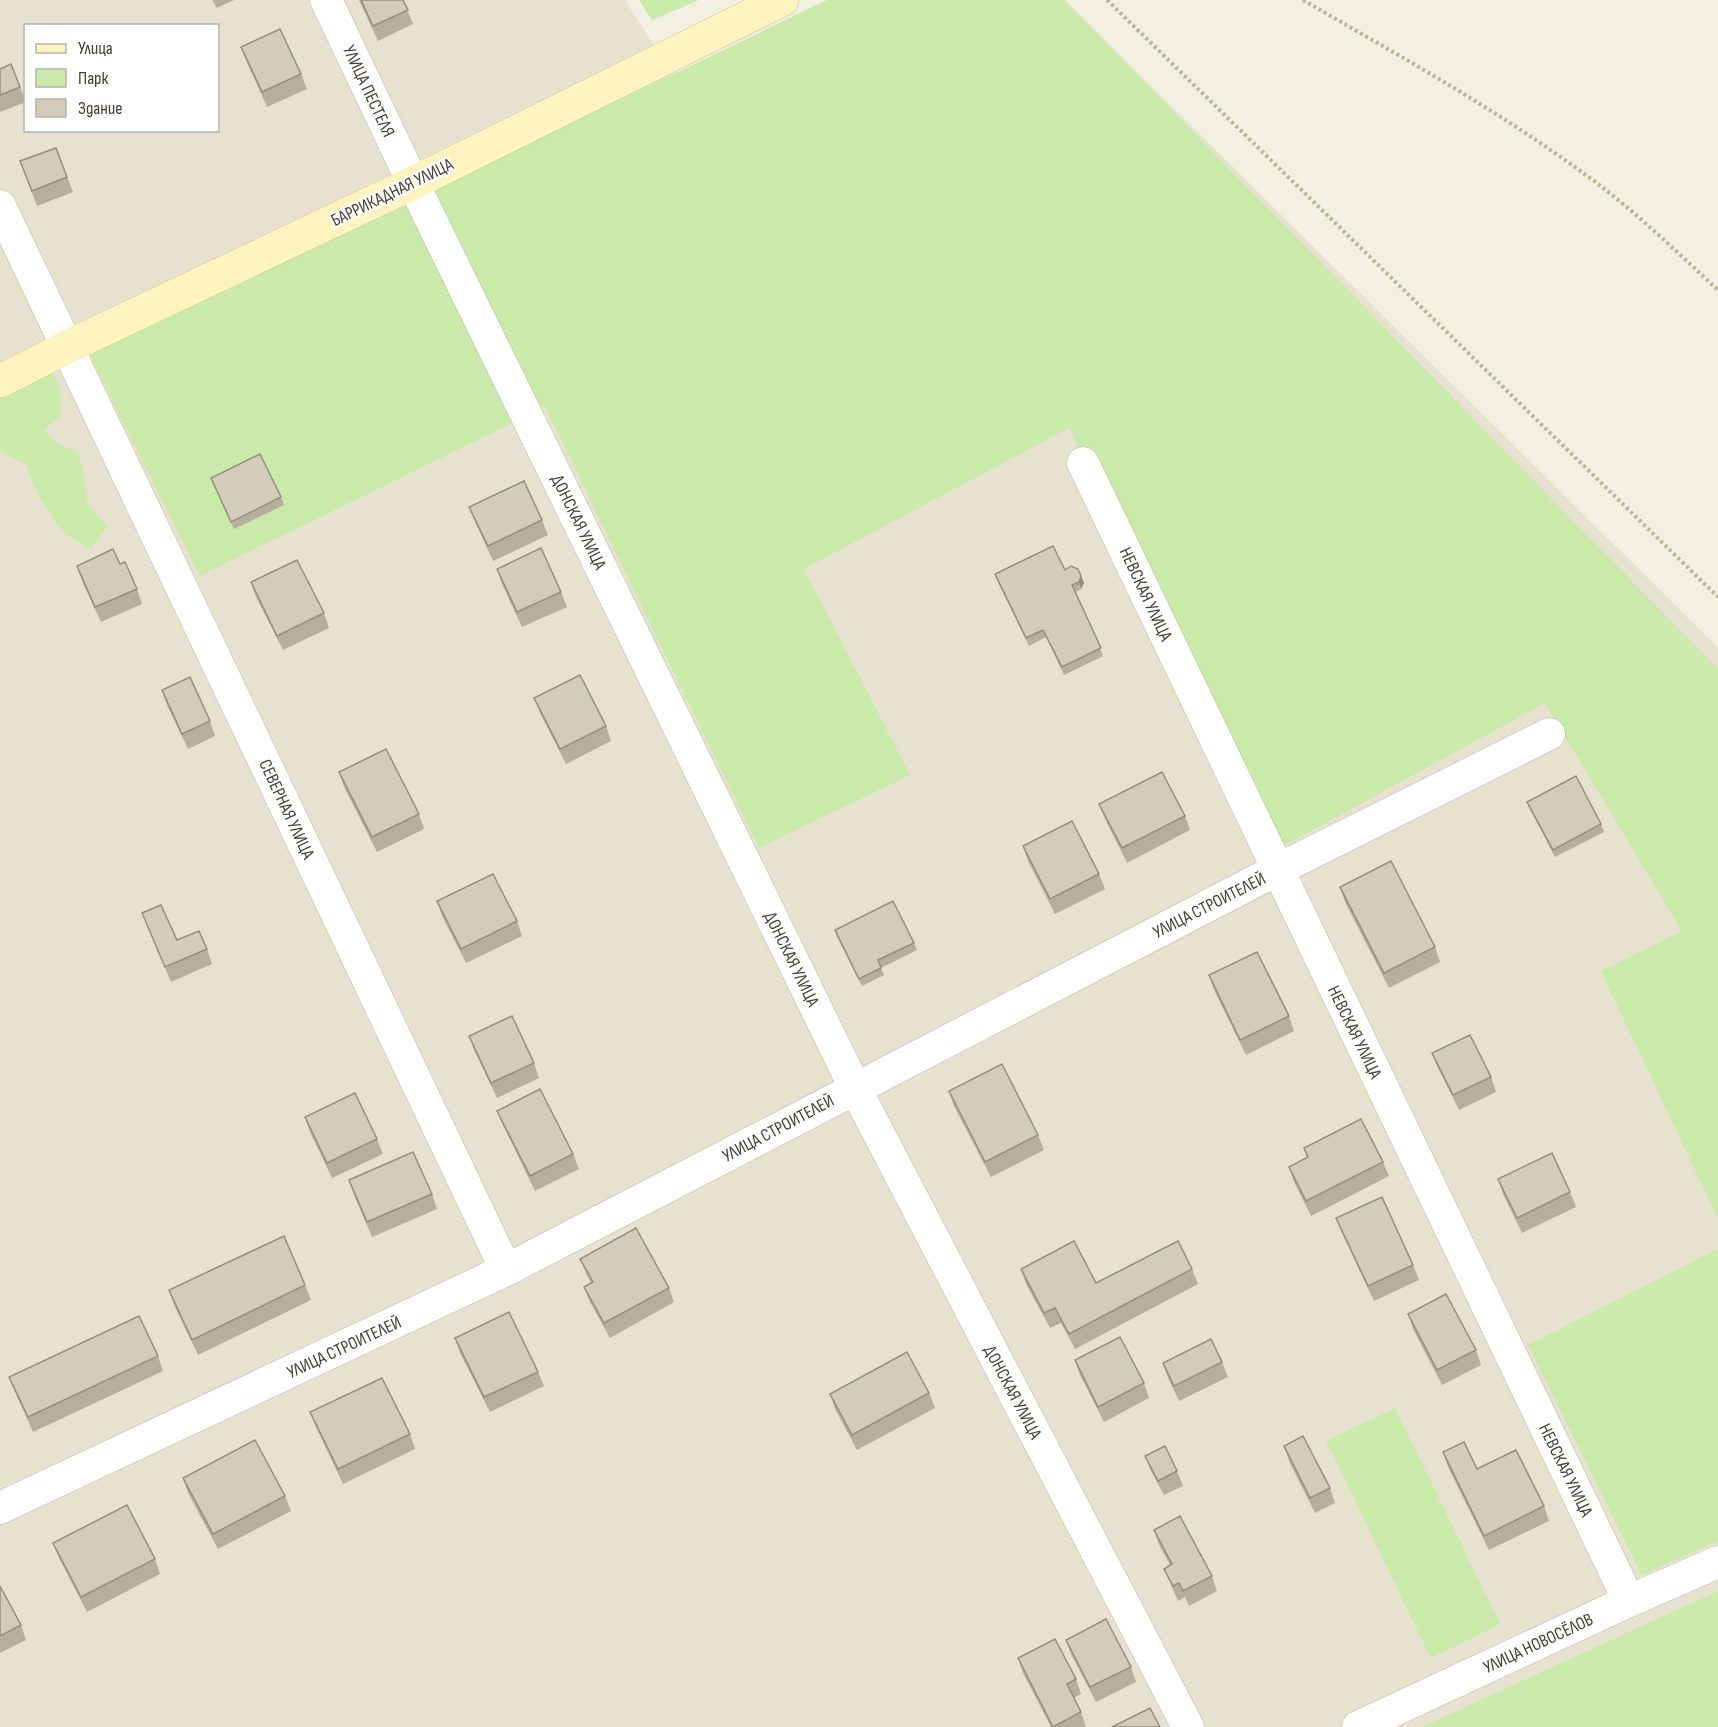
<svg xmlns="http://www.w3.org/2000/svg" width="1718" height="1727" font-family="'Sofia Sans Condensed',sans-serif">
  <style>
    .residential { fill: #e7e1d0; fill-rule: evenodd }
    .green { fill: #c9eaa9 }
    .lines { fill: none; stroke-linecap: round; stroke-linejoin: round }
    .street-casing { stroke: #beb7a5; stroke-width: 33 }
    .secondary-casing { stroke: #d5c68f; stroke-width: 34 }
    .path { stroke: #c1b495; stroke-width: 4; stroke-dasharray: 3 3; stroke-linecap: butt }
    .street { stroke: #fff; stroke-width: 32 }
    .secondary { stroke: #fff3c0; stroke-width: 33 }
    .wall { fill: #b6af9e }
    .shaded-wall { fill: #948e81 }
    .building { fill: #d4cbb8; stroke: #948e81; stroke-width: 1.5 }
    .labels { text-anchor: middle; stroke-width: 4.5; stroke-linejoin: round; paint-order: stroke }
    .street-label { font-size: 18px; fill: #443e33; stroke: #fff }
  </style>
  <rect width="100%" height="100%" fill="#f2efe3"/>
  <path class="residential" d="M0,0H625L709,132L890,0H1065L1718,648V1721L1705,1727H0ZM26,26H218V130H26Z"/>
  <g class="green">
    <path d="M639,0H699L652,20Z"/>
    <path d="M827,0H1064L1718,669V1219L1601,971L1682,931L1545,703L1278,849L1069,428L804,569L910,775L759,848L545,407L200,576L88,352L369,221Z"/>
    <path d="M49,368L60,386L61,416L44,430L59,444L78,452L84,476L88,505L108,526L91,549L65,534L40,499L26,465L0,451V388Z"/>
    <path d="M1718,1249V1541L1642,1575L1528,1345Z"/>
    <path d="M1395,1408L1500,1624L1431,1658L1326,1441Z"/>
    <path d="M1718,1591V1727H1422Z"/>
  </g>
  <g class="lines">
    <defs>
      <g id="street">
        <path d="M326,0L413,183L855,1088L1188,1727"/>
        <path d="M0,206L506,1270"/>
        <path d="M1083,463L1629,1601"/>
        <path d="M0,1508L506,1270L1277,870L1549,734"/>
        <path d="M1358,1727L1629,1601L1718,1562"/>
      </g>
      <path id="secondary" d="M0,381L67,347L413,183L782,0"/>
    </defs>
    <use href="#street" class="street-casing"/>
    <use href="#secondary" class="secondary-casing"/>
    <g class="path">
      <path d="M1107,0L1718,597"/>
      <path d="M1303,0C1403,58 1505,114 1598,184C1640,216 1679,254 1718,290"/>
    </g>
    <use href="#street" class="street"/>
    <use href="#secondary" class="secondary"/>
  </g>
  <g class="wall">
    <path d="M212,0H234L217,8Z"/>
    <path d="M359,0H403L413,24L378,41Z"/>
    <path d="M241,47L301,74L307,89L267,107L247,62Z"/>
    <path d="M0,69L20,87L26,102L0,112Z"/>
    <path d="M56,148L73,192L37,206L20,161Z"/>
    <path d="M211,478L281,497L284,505L234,529Z"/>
    <path d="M469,507L542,520L548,535L493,561L475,522Z"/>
    <path d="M77,566L137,589L142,604L101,622L82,581Z"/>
    <path d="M497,569L561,592L567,607L522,627L502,584Z"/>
    <path d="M1065,570L1081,576L1084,583L1081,589L1076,592L1103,656L1064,675L1046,637L1029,646L998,582L995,574Z"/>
    <path d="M251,582L324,613L329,628L283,650L256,597Z"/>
    <path d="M162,690L210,721L215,736L188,749L167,705Z"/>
    <path d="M534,698L606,726L611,741L566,764L540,713Z"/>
    <path d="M339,772L419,814L424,829L377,852L344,787Z"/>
    <path d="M1527,802L1601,824L1604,832L1555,857L1530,809Z"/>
    <path d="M1099,804L1185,816L1190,830L1127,863L1105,819Z"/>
    <path d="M1023,846L1099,874L1105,889L1055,914L1028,861Z"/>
    <path d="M1340,887L1435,947L1440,962L1389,988L1345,902Z"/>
    <path d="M437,901L517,921L522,936L466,963L442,916Z"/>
    <path d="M142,913L177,940L207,949L212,964L171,982Z"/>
    <path d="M835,930L914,943L917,950L881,968L884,975L862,986L837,937Z"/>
    <path d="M1209,975L1289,1016L1294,1031L1246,1055L1214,990Z"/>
    <path d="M469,1036L534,1063L539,1078L497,1098L474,1050Z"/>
    <path d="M1432,1053L1491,1077L1496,1092L1459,1110L1438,1068Z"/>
    <path d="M949,1091L1038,1135L1044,1150L991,1177L954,1106Z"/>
    <path d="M497,1111L573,1154L579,1169L535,1191L503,1125Z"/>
    <path d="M305,1117L377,1139L383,1154L332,1178L310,1132Z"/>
    <path d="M1304,1148L1383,1162L1389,1176L1311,1216L1294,1182L1289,1167L1307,1158Z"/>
    <path d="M1498,1179L1570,1192L1576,1207L1522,1233L1503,1194Z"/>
    <path d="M349,1180L432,1194L437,1209L372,1237L354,1195Z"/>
    <path d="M1336,1218L1413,1265L1419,1280L1374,1301L1342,1233Z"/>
    <path d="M580,1259L669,1288L674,1302L610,1338L590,1302L584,1287L591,1283L586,1273Z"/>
    <path d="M1021,1269L1096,1283L1192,1269L1198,1284L1075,1349L1061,1323L1050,1328L1026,1284Z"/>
    <path d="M305,1285L311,1300L198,1355L174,1305L169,1290Z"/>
    <path d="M1408,1314L1476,1350L1481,1365L1442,1385L1413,1329Z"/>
    <path d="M455,1338L538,1372L544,1386L490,1412L460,1353Z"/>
    <path d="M158,1356L163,1371L33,1432L15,1392L9,1377Z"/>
    <path d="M1075,1360L1144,1383L1149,1398L1104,1422L1080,1375Z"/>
    <path d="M1222,1362L1228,1377L1179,1401L1168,1378L1163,1363Z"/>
    <path d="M929,1393L935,1408L857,1450L835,1409L830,1394Z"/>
    <path d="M310,1412L410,1434L415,1449L343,1484L316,1427Z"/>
    <path d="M1284,1446L1330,1488L1335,1503L1315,1513L1289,1461Z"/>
    <path d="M1443,1452L1477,1469L1544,1506L1549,1521L1489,1550L1448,1467Z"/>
    <path d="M1145,1456L1177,1471L1183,1486L1164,1495L1151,1471Z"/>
    <path d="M183,1478L285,1496L291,1511L218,1549L188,1493Z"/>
    <path d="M1154,1530L1212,1576L1217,1591L1189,1606L1185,1597L1178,1601L1170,1583L1164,1569L1170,1565L1159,1545Z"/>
    <path d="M53,1543L155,1559L160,1574L87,1612L59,1558Z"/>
    <path d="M0,1586L21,1625L26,1640L0,1653Z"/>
    <path d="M1066,1640L1131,1667L1136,1682L1096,1702L1071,1654Z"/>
    <path d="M1018,1658L1076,1679L1081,1694L1074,1698L1081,1712L1086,1727H1051L1023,1673Z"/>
  </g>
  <path class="shaded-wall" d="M1081,576L1084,583L1081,589L1079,582Z"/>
  <g class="building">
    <path d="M361,0H403L408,10L373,26Z"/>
    <path d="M280,29L301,74L262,92L241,47Z"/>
    <path d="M11,64L20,87L0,95V69Z"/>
    <path d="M56,148L67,177L32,191L20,161Z"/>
    <path d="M260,454L281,497L231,522L211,478Z"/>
    <path d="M524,481L542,520L488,546L469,507Z"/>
    <path d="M1053,546L1065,570L1071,566L1078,569L1081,576L1079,582L1072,585L1101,648L1062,667L1043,630L1026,638L995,574Z"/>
    <path d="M541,548L561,592L517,612L497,569Z"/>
    <path d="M113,549L120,564L125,562L137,589L95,607L77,566Z"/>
    <path d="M297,560L324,613L277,636L251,582Z"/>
    <path d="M580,675L606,726L560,749L534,698Z"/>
    <path d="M190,677L210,721L182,734L162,690Z"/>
    <path d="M386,749L419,814L372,837L339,772Z"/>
    <path d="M1162,772L1185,816L1122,848L1099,804Z"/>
    <path d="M1576,776L1601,824L1553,850L1527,802Z"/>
    <path d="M1072,821L1099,874L1050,899L1023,846Z"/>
    <path d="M1391,861L1435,947L1384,973L1340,887Z"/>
    <path d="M493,874L517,921L461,949L437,901Z"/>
    <path d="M893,901L914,943L878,960L881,968L859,979L835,930Z"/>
    <path d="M161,905L177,940L199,931L207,949L165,967L142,913Z"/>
    <path d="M1257,952L1289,1016L1240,1040L1209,975Z"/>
    <path d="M512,1016L534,1063L491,1083L469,1036Z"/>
    <path d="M1470,1035L1491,1077L1453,1095L1432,1053Z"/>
    <path d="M1002,1064L1038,1135L985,1162L949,1091Z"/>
    <path d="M540,1089L573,1154L530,1176L497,1111Z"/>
    <path d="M355,1093L377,1139L327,1163L305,1117Z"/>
    <path d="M1361,1119L1383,1162L1306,1201L1289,1167L1308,1157L1304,1148Z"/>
    <path d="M413,1152L432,1194L367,1222L349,1180Z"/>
    <path d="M1552,1153L1570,1192L1517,1218L1498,1179Z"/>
    <path d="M1382,1197L1413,1265L1368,1286L1336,1218Z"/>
    <path d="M636,1228L669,1288L604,1323L584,1287L593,1282L580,1259Z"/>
    <path d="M284,1236L305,1285L192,1340L169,1290Z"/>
    <path d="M1074,1241L1096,1283L1178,1241L1192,1269L1069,1334L1055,1308L1044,1313L1021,1269Z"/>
    <path d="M1446,1294L1476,1350L1437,1370L1408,1314Z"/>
    <path d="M509,1312L538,1372L484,1397L455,1338Z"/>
    <path d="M139,1316L158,1356L28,1417L9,1377Z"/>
    <path d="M1120,1337L1144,1383L1098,1407L1075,1360Z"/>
    <path d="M1211,1339L1222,1362L1174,1386L1163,1363Z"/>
    <path d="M907,1352L929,1393L852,1435L830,1394Z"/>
    <path d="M382,1378L410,1434L338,1469L310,1412Z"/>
    <path d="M1303,1436L1330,1488L1310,1498L1284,1446Z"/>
    <path d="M255,1440L285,1496L213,1534L183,1478Z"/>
    <path d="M1464,1442L1477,1469L1516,1450L1544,1506L1484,1536L1443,1452Z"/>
    <path d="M1165,1446L1177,1471L1158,1481L1145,1456Z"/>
    <path d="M127,1505L155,1559L81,1597L53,1543Z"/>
    <path d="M1180,1516L1212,1576L1183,1591L1179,1583L1173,1586L1164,1569L1172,1564L1154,1530Z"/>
    <path d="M0,1586L21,1625L0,1636Z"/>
    <path d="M1106,1619L1131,1667L1090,1687L1066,1640Z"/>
    <path d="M1055,1639L1076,1679L1067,1684L1081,1712L1053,1727L1018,1658Z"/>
    <path d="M1150,1708L1160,1727H1112Z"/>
  </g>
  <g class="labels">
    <g class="street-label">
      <text transform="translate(369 91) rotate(65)" y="6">УЛИЦА ПЕСТЕЛЯ</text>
      <text transform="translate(392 192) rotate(-26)" y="6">БАРРИКАДНАЯ УЛИЦА</text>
      <text transform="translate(579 522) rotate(64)" y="6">ДОНСКАЯ УЛИЦА</text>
      <text transform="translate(1146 594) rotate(65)" y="6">НЕВСКАЯ УЛИЦА</text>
      <text transform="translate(287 809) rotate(65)" y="6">СЕВЕРНАЯ УЛИЦА</text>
      <text transform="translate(1209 905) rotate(-27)" y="6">УЛИЦА СТРОИТЕЛЕЙ</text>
      <text transform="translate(792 959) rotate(64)" y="6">ДОНСКАЯ УЛИЦА</text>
      <text transform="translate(1355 1032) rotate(64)" y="6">НЕВСКАЯ УЛИЦА</text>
      <text transform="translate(778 1128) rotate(-28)" y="6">УЛИЦА СТРОИТЕЛЕЙ</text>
      <text transform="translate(344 1347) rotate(-25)" y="6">УЛИЦА СТРОИТЕЛЕЙ</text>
      <text transform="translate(1013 1392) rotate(62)" y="6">ДОНСКАЯ УЛИЦА</text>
      <text transform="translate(1566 1470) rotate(64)" y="6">НЕВСКАЯ УЛИЦА</text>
      <text transform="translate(1538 1643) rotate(-25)" y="6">УЛИЦА НОВОСЁЛОВ</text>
    </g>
  </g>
  <rect x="24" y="24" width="195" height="108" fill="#ffffff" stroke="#b4b2ad" stroke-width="1.5"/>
  <rect x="36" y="44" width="30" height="9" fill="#fff3c0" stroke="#b4b2ad" stroke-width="1.5"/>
  <text x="78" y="54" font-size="18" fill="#443e33">Улица</text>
  <rect x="36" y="69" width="30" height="18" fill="#c9eaa9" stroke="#b4b2ad" stroke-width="1.5"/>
  <text x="78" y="84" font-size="18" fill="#443e33">Парк</text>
  <rect x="36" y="99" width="30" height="18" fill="#d4cbb8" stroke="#b4b2ad" stroke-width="1.5"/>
  <text x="78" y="114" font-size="18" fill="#443e33">Здание</text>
</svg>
